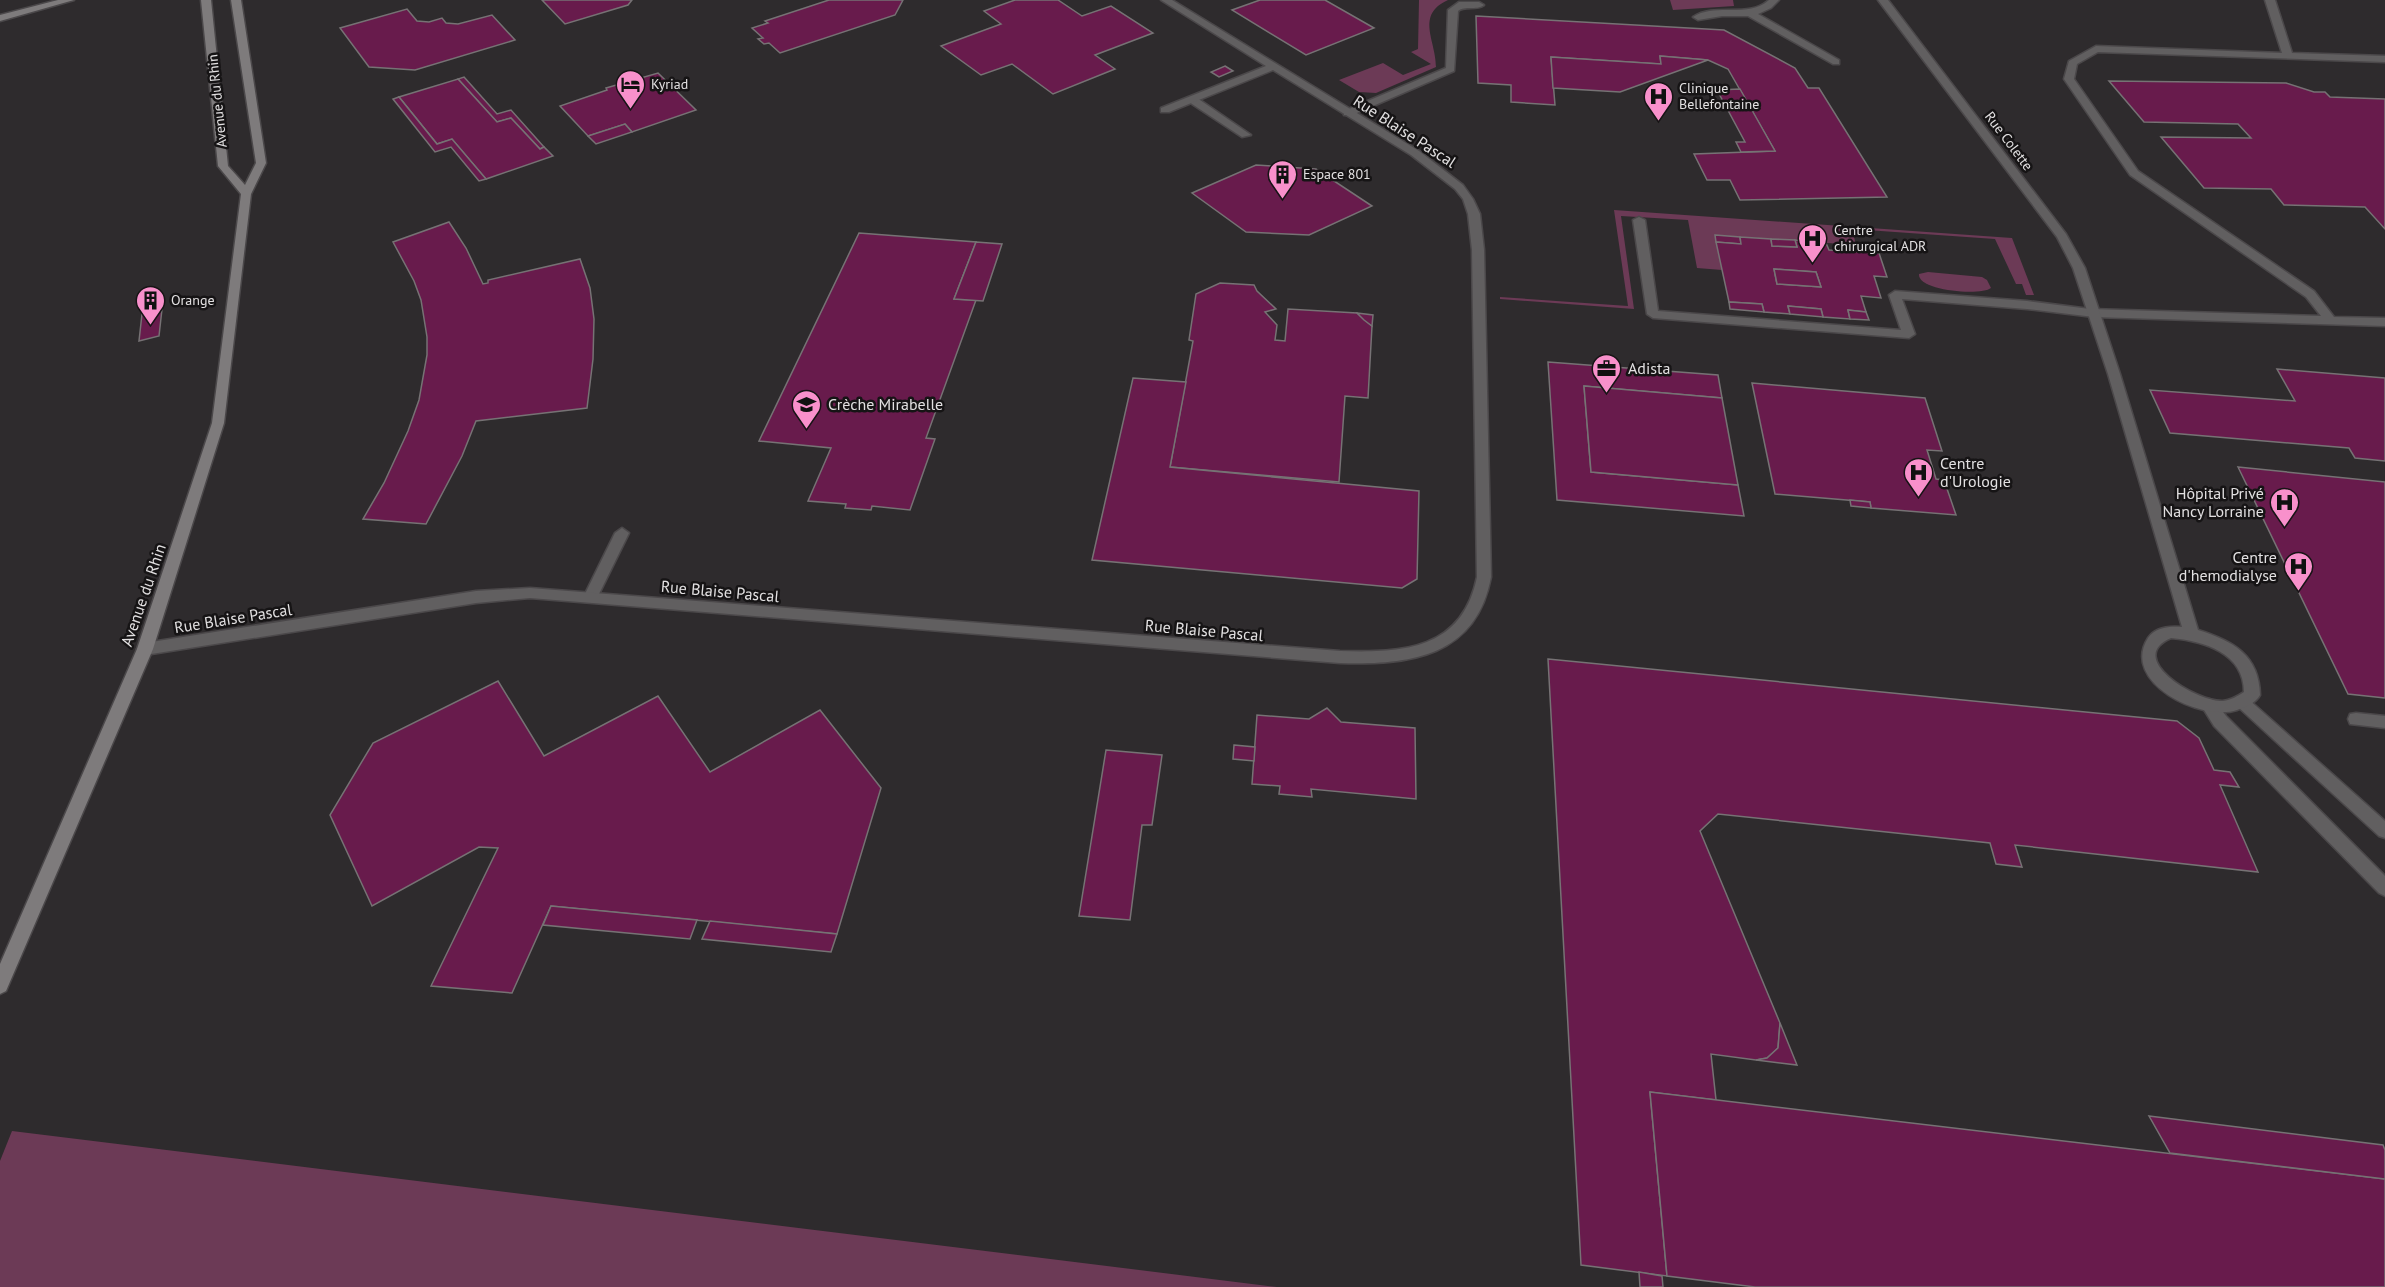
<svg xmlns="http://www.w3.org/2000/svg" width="2385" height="1287" font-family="'PT Sans',sans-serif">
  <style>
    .green { fill: #6c3a56 }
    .building { fill: #681b4c; stroke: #767274; stroke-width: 1.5; fill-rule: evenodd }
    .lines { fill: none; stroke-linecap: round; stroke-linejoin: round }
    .lane-casing { stroke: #4b484a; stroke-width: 3 }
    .street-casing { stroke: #4b484a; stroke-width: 3 }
    .secondary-casing { stroke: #4b484a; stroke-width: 3 }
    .lane { fill: #615f60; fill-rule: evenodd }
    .street { fill: #615f60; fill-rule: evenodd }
    .secondary { fill: #7e7b7c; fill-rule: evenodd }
    .labels { text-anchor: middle; stroke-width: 5; stroke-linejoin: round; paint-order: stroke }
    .far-poi-label { font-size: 14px; fill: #e2e0e1; stroke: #161415; text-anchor: start }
    .far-street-label { font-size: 14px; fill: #e2e0e1; stroke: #161415 }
    .street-label { font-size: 16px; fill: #e2e0e1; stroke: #161415 }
    .poi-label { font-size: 16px; fill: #e2e0e1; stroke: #161415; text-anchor: start }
  </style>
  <rect width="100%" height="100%" fill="#2e2b2d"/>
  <g class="green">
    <path d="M1419,0H1448C1415,15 1436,40 1436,67L1376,93L1359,92L1339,80L1383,63L1403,75L1431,64L1411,52L1418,49Z"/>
    <path d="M1670,0H1733L1734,6L1673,10Z"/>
    <path d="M1614,210L2012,238L2034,295H2026L2022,284H2016L1995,239L1852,229L1856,245L1715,235L1722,270L1697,268L1688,220L1621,216L1634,309L1500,299V297L1628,306Z"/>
    <path d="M1928,272L1982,277L1987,280L1991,288C1981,296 1917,291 1919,274Z"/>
    <path d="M12,1131L1277,1287H0V1161Z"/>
  </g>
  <g class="building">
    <path d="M542,0H632L628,5L565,24Z"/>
    <path d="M829,0H903L895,15L780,53L769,43L764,44L758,39L763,38L752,28L768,23L765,21Z"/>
    <path d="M1015,0H1058L1082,16L1111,6L1153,33L1095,55L1115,69L1053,94L1012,64L981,75L941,46L1001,24L984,11Z"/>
    <path d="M1260,0H1325L1374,28L1306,55L1232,10Z"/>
    <path d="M407,9L417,21L429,22L442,18L446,23L458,24L492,15L515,40L415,70L369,67L340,28Z"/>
    <path d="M1476,16L1724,30L1795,68L1808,88H1819L1887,197L1740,200L1730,180H1707L1694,154L1775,151L1728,69L1708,60L1660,56L1661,64L1551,57L1555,105L1511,102V85L1478,83Z"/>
    <path d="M1660,56L1708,60L1620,92L1553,88L1551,57L1661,64Z"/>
    <path d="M1225,66L1233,71L1219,77L1211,72Z"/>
    <path d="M658,73L696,110L632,132L625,124L588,136L560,106L607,90L606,88Z"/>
    <path d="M464,77L497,114L511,110L544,147L540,149L511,118L497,122L458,79Z"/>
    <path d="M458,79L497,122L511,118L540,149L544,147L553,156L486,179L452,139L437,144L399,97Z"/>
    <path d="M2109,81L2286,83L2314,92H2325L2330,97L2385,99V229L2365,207L2284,205L2271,189L2204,188L2161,137L2251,138L2238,124L2144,122Z"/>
    <path d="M1740,89L1775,151L1741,152L1736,142H1745L1717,90Z"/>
    <path d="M399,97L437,144L452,139L486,179L479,181L451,147L435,152L393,99Z"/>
    <path d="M625,124L632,132L596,144L588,136Z"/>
    <path d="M1256,165L1316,169L1372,206L1309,235L1246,232L1192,193Z"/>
    <path d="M449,222L466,248L483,284L488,283V280L580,259L590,288L594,319L593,359L587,408L476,421L462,456L426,524L363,519L384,483L408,431L419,400L427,355V337L421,300L414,281L393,242Z"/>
    <path d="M859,233L976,242L954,299L976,300L926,438L935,439L910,510L872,506L871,510L845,508L846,504L808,501L831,448L759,441Z"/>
    <path d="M1715,235L1740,237L1741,244L1716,242Z"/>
    <path d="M1740,237L1771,239L1772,246L1797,247L1795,240L1826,243L1829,250L1879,253L1887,277L1874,276L1881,298L1861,296L1866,312L1848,310L1850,319L1823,317L1821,309L1788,306L1790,314L1764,312L1762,304L1729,302L1716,242L1741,244ZM1774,269L1816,272L1821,287L1777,284Z"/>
    <path d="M1771,239L1795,240L1797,247L1772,246Z"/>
    <path d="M976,242L1002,244L983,301L954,299Z"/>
    <path d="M1774,269L1816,272L1821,287L1777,284Z"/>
    <path d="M1220,283L1254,285L1257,291L1276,309L1265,312L1277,325L1275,340L1285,341L1288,309L1357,313L1372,326L1368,398L1345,396L1339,482L1170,467L1193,341L1189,340L1196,294Z"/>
    <path d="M1729,302L1762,304L1764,312L1730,309Z"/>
    <path d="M1788,306L1821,309L1823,317L1790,314Z"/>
    <path d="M162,309L159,336L139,341L142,314Z"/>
    <path d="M1848,310L1866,312L1869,320L1850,319Z"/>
    <path d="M1357,313L1373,315L1372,326L1364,320Z"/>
    <path d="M1548,362L1718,375L1722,398L1584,386L1591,472L1738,485L1744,516L1557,500Z"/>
    <path d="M2277,369L2385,378V461L2355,458L2349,448L2170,433L2150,390L2295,401Z"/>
    <path d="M1133,378L1186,382L1170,467L1419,491L1417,579L1402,588L1092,560Z"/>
    <path d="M1752,383L1925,398L1942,451L1927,450L1936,479L1944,480L1956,515L1871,508L1870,502L1775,494Z"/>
    <path d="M1584,386L1722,398L1738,485L1591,472Z"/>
    <path d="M2238,467L2385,482V698L2348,694Z"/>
    <path d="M1850,500L1870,502L1871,508L1851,506Z"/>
    <path d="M1548,659L2177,721L2199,738L2214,770L2230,772L2239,787L2220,785L2258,872L2015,845L2022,867L1996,864L1990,843L1718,814L1700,831L1780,1023L1778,1048L1767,1058L1756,1060L1711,1054L1716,1100L1650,1092L1667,1276L1581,1265Z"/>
    <path d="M498,681L544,756L658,696L710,772L820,710L881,788L837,934L551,906L512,993L431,986L498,848L479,847L372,906L330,815L373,743Z"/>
    <path d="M1327,708L1341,722L1415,728L1416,799L1311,789L1312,797L1279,794L1280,786L1252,784L1257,715L1309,719Z"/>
    <path d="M1234,745L1255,747L1254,761L1233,759Z"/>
    <path d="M1106,750L1162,755L1152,825H1142L1130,920L1079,916Z"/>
    <path d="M551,906L697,920L690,939L543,925Z"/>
    <path d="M710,921L837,934L831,952L702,939Z"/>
    <path d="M1780,1023L1797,1065L1756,1060L1767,1058L1778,1048Z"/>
    <path d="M1650,1092L2385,1179V1287H1755L1667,1276Z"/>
    <path d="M2149,1116L2383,1145L2385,1150V1179L2170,1153Z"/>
    <path d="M1639,1272L1662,1276L1663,1287H1640Z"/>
  </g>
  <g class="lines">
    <defs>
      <g id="lane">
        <path d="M1769,0H1779L1771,8L1758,14L1839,60V64H1833L1748,16H1722L1698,20L1693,17C1716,2 1748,19 1769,0Z"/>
        <path d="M2265,0H2275L2292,53L2385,56V62L2098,52L2077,64L2074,79L2138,171L2314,291L2334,317L2385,318V326L2094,317L2027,309L1902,299L1915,334L1909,338L1653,318L1647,314L1633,220L1639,217L1645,220L1658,311L1901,330L1889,295L1895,291L2027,301L2090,309L2321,316L2306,297L2130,175L2064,79L2069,61L2096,46L2282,53Z"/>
        <path d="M1459,2H1479L1484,5C1476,11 1465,5 1458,11L1454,71L1352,115H1344V111L1446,68L1448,10Z"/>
        <path d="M1189,98H1197L1251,135L1242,137L1189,102Z"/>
        <path d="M622,528L629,533L597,598L595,602H585L583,598L615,533Z"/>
        <path d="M2242,696L2247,698L2385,821V838L2379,836L2237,706L2234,702L2237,698Z"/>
        <path d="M2209,699L2215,701L2226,716L2385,876V896L2379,893L2214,726L2201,705L2203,701Z"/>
        <path d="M2356,713L2385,716V728L2350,724L2348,719L2350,714Z"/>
      </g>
      <g id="street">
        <path d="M1161,0H1172L1419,151L1463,185L1473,199L1480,214L1484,250L1491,577C1476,657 1410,665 1340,663L530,598L476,603L145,655L140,653L137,649L140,645L145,643L476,591L530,588L1340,651C1403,653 1462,650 1477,577L1472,250L1468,214L1463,199L1455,189L1411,155L1273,70L1169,112H1161V108L1266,66Z"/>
        <path d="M1878,0H1888L2066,234L2085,268L2120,374L2198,630C2233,641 2259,655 2260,695C2256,703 2245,707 2237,710C2201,722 2120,682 2148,638C2155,627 2171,626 2182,627L2108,374L2073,268L2057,237ZM2171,638C2204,641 2244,653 2244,692C2238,696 2231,700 2223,701C2196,702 2124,658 2171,638Z"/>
      </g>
      <g id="secondary">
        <path d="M58,0H74L0,21V15Z"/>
        <path d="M201,0H211L228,166L245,185L256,163L231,0H241L266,163L251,194L224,423L153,649L6,991L0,994V964L137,649L212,423L241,194L218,166Z"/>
      </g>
    </defs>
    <use href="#lane" class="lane-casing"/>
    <use href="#street" class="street-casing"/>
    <use href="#secondary" class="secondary-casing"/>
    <use href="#lane" class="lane"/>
    <use href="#street" class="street"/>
    <use href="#secondary" class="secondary"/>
  </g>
  <defs>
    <symbol id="hotel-pin" viewBox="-11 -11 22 30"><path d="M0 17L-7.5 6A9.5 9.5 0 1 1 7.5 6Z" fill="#f890cb" stroke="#161415"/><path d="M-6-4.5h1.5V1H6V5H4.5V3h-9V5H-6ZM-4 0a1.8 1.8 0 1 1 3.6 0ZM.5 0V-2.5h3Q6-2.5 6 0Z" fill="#111"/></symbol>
    <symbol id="hospital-pin" viewBox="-11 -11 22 30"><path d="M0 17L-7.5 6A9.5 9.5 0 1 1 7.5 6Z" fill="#f890cb" stroke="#161415"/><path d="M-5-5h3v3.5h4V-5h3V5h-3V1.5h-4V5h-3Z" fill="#111"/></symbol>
    <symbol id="building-pin" viewBox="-11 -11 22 30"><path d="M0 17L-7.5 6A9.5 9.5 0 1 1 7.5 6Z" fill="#f890cb" stroke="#161415"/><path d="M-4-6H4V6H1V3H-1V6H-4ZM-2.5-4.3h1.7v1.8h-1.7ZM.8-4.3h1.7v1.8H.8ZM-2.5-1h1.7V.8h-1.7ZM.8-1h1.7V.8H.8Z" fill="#111"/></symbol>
    <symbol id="office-pin" viewBox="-11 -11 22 30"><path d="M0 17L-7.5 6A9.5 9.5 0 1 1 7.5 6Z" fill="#f890cb" stroke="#161415"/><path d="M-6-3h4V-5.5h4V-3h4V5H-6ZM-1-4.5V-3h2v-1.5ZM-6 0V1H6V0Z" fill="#111"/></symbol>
    <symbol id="school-pin" viewBox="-11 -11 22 30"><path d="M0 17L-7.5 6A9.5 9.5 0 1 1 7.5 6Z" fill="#f890cb" stroke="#161415"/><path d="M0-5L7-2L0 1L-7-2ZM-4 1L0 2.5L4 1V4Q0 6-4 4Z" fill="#111"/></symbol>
  </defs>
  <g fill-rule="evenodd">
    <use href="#hotel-pin" x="614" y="68" width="33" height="45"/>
    <use href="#hospital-pin" x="1642" y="80" width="33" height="45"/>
    <use href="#building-pin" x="1266" y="158" width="33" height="45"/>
    <use href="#hospital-pin" x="1796" y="222" width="33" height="45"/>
    <use href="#building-pin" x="134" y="284" width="33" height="45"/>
    <use href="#office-pin" x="1590" y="352" width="33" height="45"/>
    <use href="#school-pin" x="790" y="388" width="33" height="45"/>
    <use href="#hospital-pin" x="1902" y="456" width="33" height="45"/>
    <use href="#hospital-pin" x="2268" y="486" width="33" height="45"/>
    <use href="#hospital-pin" x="2282" y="550" width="33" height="45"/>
  </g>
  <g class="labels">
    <g class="far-poi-label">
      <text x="651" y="89">Kyriad</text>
      <text x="1679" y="93">Clinique<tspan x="1679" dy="16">Bellefontaine</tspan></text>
      <text x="1303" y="179">Espace 801</text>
      <text x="1834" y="235">Centre<tspan x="1834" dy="16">chirurgical ADR</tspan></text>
      <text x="171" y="305">Orange</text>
    </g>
    <g class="far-street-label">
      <text transform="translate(217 101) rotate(-96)" y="5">Avenue du Rhin</text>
      <text transform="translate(2009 141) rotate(53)" y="5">Rue Colette</text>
    </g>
    <g class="street-label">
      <text transform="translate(1405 131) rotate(33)" y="6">Rue Blaise Pascal</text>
      <text transform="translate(720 591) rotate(5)" y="6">Rue Blaise Pascal</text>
      <text transform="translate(143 595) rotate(-71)" y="6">Avenue du Rhin</text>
      <text transform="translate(233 618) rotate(-9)" y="6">Rue Blaise Pascal</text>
      <text transform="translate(1204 630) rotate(5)" y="6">Rue Blaise Pascal</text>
    </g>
    <g class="poi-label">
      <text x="1628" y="374">Adista</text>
      <text x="828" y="410">Crèche Mirabelle</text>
      <text x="1940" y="469">Centre<tspan x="1940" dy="18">d'Urologie</tspan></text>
      <text x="2264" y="499" text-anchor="end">Hôpital Privé<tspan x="2264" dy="18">Nancy Lorraine</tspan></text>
      <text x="2277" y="563" text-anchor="end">Centre<tspan x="2277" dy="18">d'hemodialyse</tspan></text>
    </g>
  </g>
</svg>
